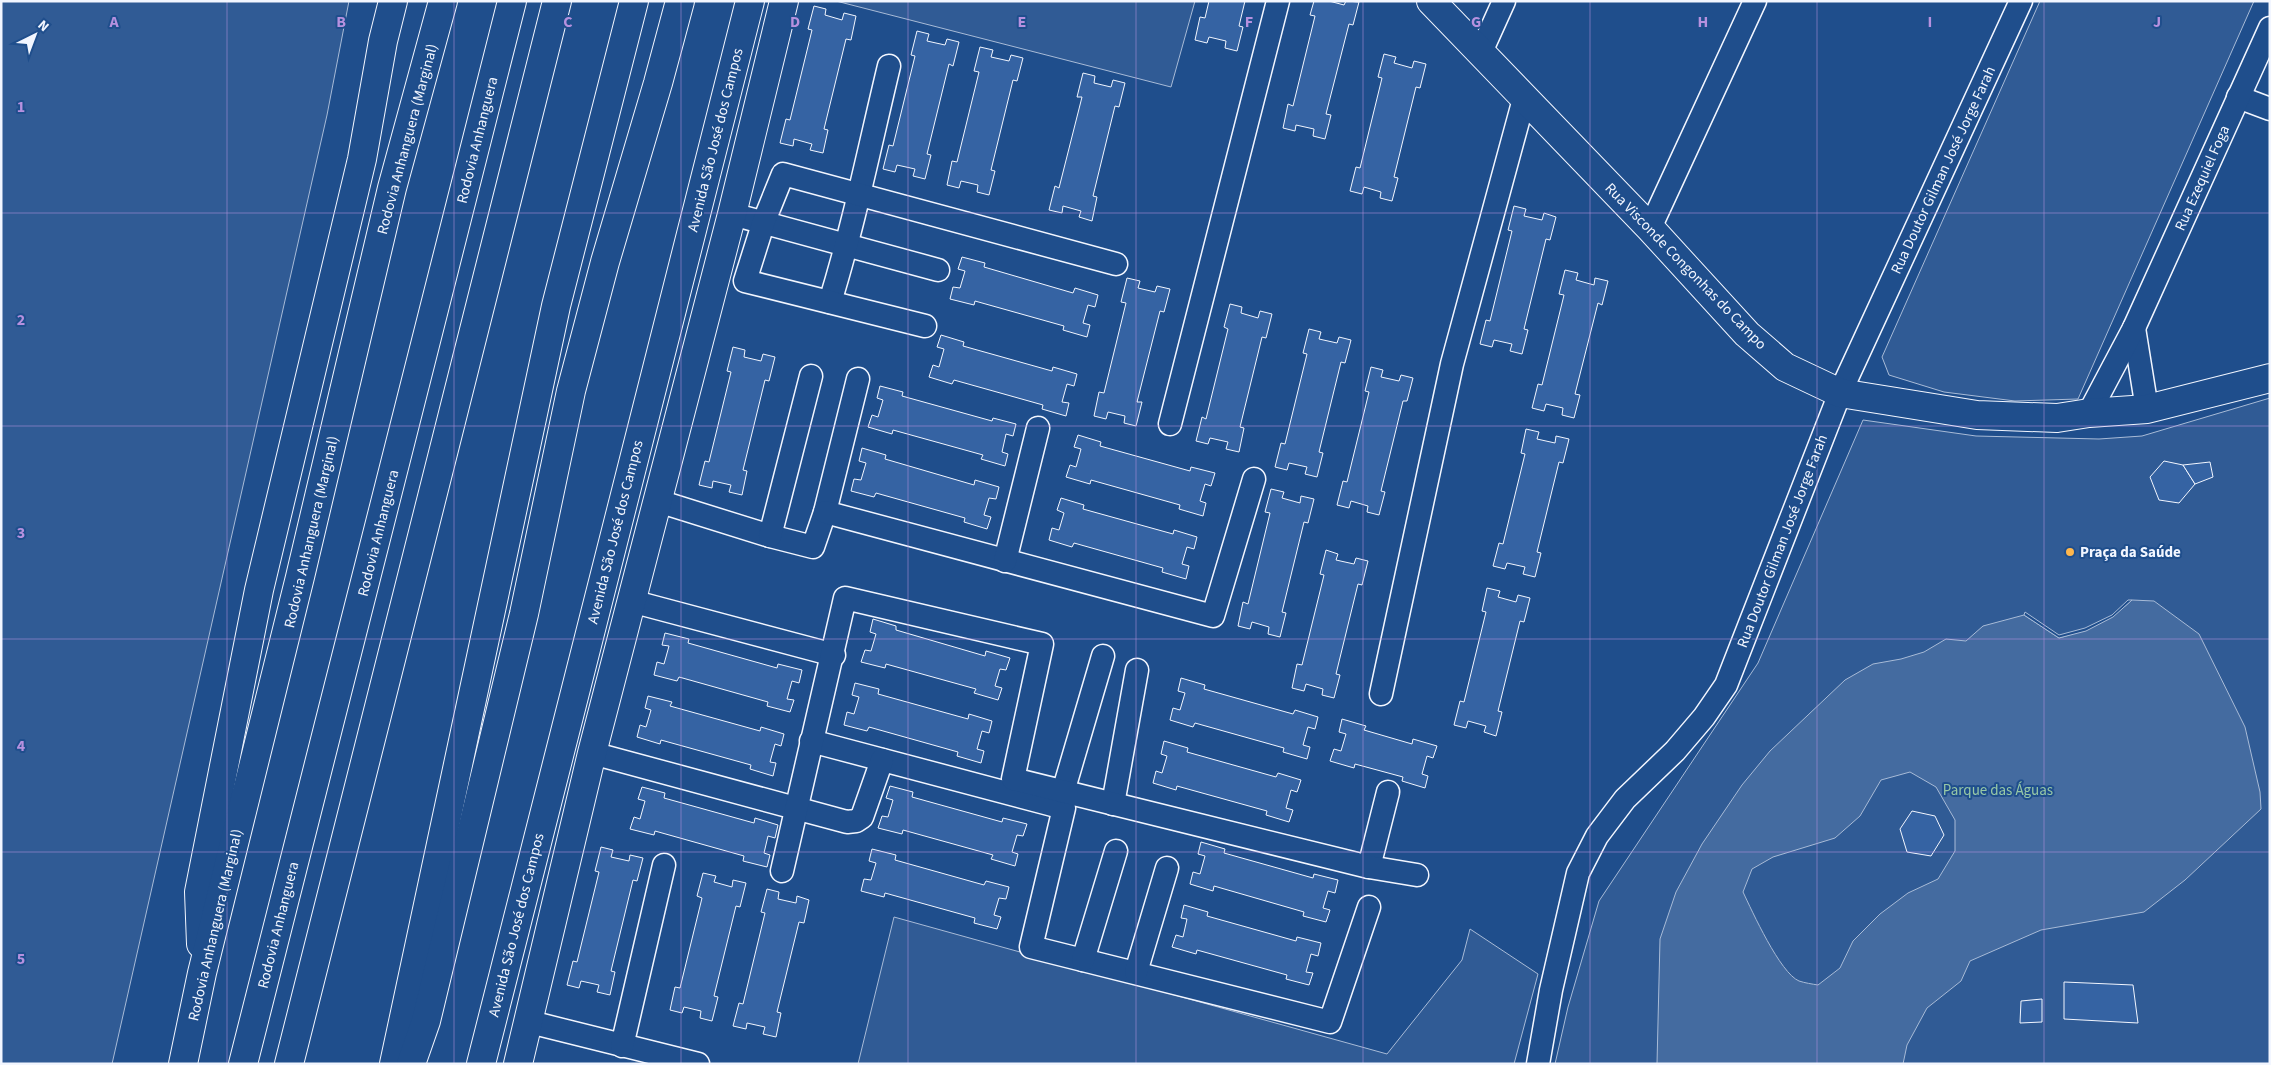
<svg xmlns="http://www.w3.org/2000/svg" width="2271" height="1065" font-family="'Source Sans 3',sans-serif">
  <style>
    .built { fill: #305b95; stroke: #a8bbd7 }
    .water { fill: #446ba0; stroke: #a8bbd7; fill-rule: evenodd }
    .pier { fill: #1f4e8c; stroke: #a8bbd7 }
    .building { fill: #3563a3; stroke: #f2f6ff }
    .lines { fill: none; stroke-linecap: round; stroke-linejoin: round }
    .street-casing { stroke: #f2f6ff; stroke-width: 25 }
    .secondary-casing { stroke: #f2f6ff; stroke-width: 30 }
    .highway-casing { stroke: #f2f6ff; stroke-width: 30 }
    .street { stroke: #1f4e8c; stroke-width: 22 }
    .secondary { stroke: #1f4e8c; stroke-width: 28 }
    .highway { stroke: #1f4e8c; stroke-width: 28 }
    .grid { fill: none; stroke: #b691df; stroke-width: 1; stroke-opacity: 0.55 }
    .poi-dot { fill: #ffb74d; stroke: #1f4e8c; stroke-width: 2 }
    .labels { text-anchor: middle; stroke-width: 4; stroke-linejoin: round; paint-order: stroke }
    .street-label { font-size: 15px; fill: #f2f6ff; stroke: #1f4e8c }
    .poi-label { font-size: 15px; font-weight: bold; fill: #f2f6ff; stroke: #1f4e8c; text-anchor: start }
    .park-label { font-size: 15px; fill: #97c8a6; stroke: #1f4e8c }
    .grid-label { font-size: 16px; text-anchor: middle; font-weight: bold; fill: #b691df; stroke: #1f4e8c; stroke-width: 4; stroke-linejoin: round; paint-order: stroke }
  </style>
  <rect width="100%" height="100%" fill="#1f4e8c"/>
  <g class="built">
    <path d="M1,1H349L327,115L112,1064H1Z"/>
    <path d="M836,1H1195L1171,87Z"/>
    <path d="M2040,1H2254L2078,399L2015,401L1944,392L1889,375L1882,357Z"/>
    <path d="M2270,398V1064H1555L1568,1007L1599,901L1758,663L1863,420L1976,436L2099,439L2142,436Z"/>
    <path d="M894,917L1387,1054L1462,960L1470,929L1538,974L1514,1064H858Z"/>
  </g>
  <path class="water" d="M2132,600L2154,601L2199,634L2245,727L2260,792L2261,809L2185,880L2144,912L2041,930L1970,961L1961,981L1927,1008L1907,1045L1903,1064H1657L1660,939L1676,892L1702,844L1742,785L1770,751L1845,680L1873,664L1901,659L1924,652L1946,639L1966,641L1983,626L2024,615L2059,638C2090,629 2108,622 2132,600ZM1910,772L1936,787L1955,820V851L1938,879L1908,893L1880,914L1853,941L1840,968L1818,985C1812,984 1805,983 1799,981C1780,973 1752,911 1743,892L1752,869L1773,857L1835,838L1860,816L1881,780Z"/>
  <path class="pier" d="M2128,600H2132L2113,617L2086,631L2059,638L2024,615L2025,612L2059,635L2085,628L2112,615Z"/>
  <g class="building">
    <path d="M1209,1H1245L1239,26L1243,27L1237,51L1225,48L1226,41L1209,37L1207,43L1195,40L1200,17L1205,18Z"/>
    <path d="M1314,1H1329L1344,5L1346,1L1359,2L1353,25L1349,24L1326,114L1331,115L1325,139L1313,136L1314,129L1296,125L1295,131L1283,128L1288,104L1293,106L1315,16L1310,15Z"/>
    <path d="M814,6L826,9L825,15L842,20L844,13L856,16L851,40L846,39L824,129L828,130L823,153L810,150L812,144L794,139L793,146L780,143L786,119L790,120L812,30L808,29Z"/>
    <path d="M917,31L929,34L927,41L945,45L947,39L959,42L953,66L949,64L927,154L931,155L925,179L913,176L915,169L897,165L895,172L883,169L889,145L893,146L915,56L911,55Z"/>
    <path d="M980,47L993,50L991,57L1009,61L1011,55L1023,58L1017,81L1013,80L991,170L995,171L989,195L977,192L978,185L961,181L959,188L947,185L952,161L957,162L979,72L974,71Z"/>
    <path d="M1384,54L1396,57L1394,63L1412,68L1414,61L1426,64L1420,88L1416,87L1394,177L1398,178L1392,201L1380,198L1381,192L1364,187L1362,194L1350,191L1356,167L1360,168L1382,78L1378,77Z"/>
    <path d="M1083,73L1095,76L1094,83L1111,87L1113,80L1125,83L1119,107L1115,106L1093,196L1097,197L1092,221L1079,217L1081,211L1063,206L1062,213L1049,210L1055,186L1059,188L1082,97H1077Z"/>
    <path d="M1514,206L1526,209L1524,216L1542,220L1544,213L1556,217L1550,240L1546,239L1524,329L1528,330L1522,354L1510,351L1512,344L1494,340L1492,347L1480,344L1486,320L1490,321L1512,231L1508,230Z"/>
    <path d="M962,257L985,263L984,267L1073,293L1075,288L1098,295L1095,307L1088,305L1083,323L1090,325L1087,337L1063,330L1064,326L975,301L974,305L950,299L953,287L960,288L965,271L958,269Z"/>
    <path d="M1565,270L1578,273L1576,280L1594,285L1595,278L1608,281L1602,305L1598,303L1575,394L1580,395L1574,418L1562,415L1563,408L1546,404L1544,411L1532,408L1538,384L1542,385L1564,295L1559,294Z"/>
    <path d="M1127,278L1140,281L1138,288L1155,292L1157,286L1170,289L1164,312L1160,311L1137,402H1142L1136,426L1124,423L1125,416L1108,412L1106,419L1094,416L1099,392L1104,393L1126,303L1121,302Z"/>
    <path d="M1230,304L1242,307L1241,313L1258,318L1260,311L1272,314L1266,338L1262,337L1240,427L1244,428L1239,452L1226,449L1228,442L1210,438L1208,444L1196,441L1202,417L1206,419L1228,329L1224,327Z"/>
    <path d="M1309,329L1321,332L1319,339L1337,343L1339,337L1351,340L1345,363L1341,362L1319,452L1323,453L1317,477L1305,474L1307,467L1289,463L1287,470L1275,467L1281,443L1285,444L1307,354L1303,353Z"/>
    <path d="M941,335L964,342L963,346L1052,371L1053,367L1077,374L1074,386L1067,384L1062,402L1069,403L1066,416L1042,409L1043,405L954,380L952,384L929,377L933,365L939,367L944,349L937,347Z"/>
    <path d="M733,347L745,350L744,357L761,361L763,354L775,357L769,381L765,380L743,470L747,471L742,495L729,492L731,485L713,481L712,488L699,485L705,461L709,462L731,372L727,371Z"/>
    <path d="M1371,367L1383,370L1381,377L1399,381L1401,375L1413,378L1407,401H1403L1381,491L1385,492L1379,515L1367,512L1368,506L1351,501L1349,508L1337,505L1343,481L1347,482L1369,392L1365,391Z"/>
    <path d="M880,386L903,392L902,396L992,421L993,418L1016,424L1013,436L1006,434L1002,452L1008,454L1005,466L981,459L983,455L893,430L892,434L868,427L872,415L878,417L883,400L877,398Z"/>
    <path d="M1526,429L1539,432L1537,439L1555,443L1556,436L1569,439L1563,463L1559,462L1537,552L1541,553L1535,577L1523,574L1525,567L1507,563L1505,569L1493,566L1499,543L1503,544L1525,454L1521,453Z"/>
    <path d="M1078,435L1101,442L1100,446L1190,471L1191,467L1215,473L1211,486L1205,484L1200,501L1206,503L1203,516L1179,509L1180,505L1091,480L1090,484L1066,477L1070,465L1076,467L1081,449L1074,447Z"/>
    <path d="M862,448L886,455L885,459L974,485L975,480L999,487L996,499L989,498L984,515L991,517L987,529L964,522L965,518L876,493L874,497L851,491L854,479L861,480L866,463L859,461Z"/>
    <path d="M2164,461L2183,465L2195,484L2179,503L2159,500L2150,477Z"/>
    <path d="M2210,462L2213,477L2195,484L2183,465Z"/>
    <path d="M1271,489L1284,492L1282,498L1300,503L1301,496L1314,499L1308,523L1304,522L1282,612L1286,613L1280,637L1268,634L1269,627L1252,622L1250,629L1238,626L1243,602L1248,604L1270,513L1265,512Z"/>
    <path d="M1061,498L1084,505L1083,509L1173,534L1174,530L1197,537L1194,549L1187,547L1182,564L1189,566L1186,579L1162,572L1163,568L1074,543L1072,547L1049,540L1052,528L1059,530L1064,513L1057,510Z"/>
    <path d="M1326,550L1338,554L1336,560L1354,564L1356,558L1368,561L1362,585L1358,584L1336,674L1340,675L1334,698L1322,695L1323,689L1306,684L1304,691L1292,688L1297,664L1302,665L1324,575L1320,574Z"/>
    <path d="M1487,588L1500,591L1498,597L1516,602L1518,595L1530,598L1524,622L1520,621L1498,711L1502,712L1496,736L1484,732L1486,726L1468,721L1466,728L1454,725L1460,701L1464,702L1486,612L1482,611Z"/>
    <path d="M873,619L896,626V630L985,656L986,651L1010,658L1006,670L1000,669L995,686L1002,688L998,700L974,693L976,689L886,664L885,668L861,662L865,650L871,651L876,634L870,632Z"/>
    <path d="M665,633L689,639L688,643L777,668L778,664L802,670L799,683L792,681L787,699L794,700L790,712L767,706L768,702L679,677L677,681L654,675L657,662L664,664L669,646L662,645Z"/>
    <path d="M1181,678L1205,685L1204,689L1293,714L1295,710L1318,717L1315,729L1308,727L1303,745L1310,747L1307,759L1283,752L1284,748L1195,723L1193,727L1170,720L1173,708L1180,710L1185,693L1178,691Z"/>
    <path d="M855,683L879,689L878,694L968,719L969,714L992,721L989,733L982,731L977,749L984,751L981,763L957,756L958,752L869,727L867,731L844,725L847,712L854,714L859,697L852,695Z"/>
    <path d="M648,696L672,702L670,706L760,731L761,727L784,734L781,746L775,744L770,762L776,763L773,776L750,769L751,765L661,740L660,744L637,737L640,725L646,727L651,710L645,708Z"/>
    <path d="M1342,719L1366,726L1364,730L1412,744L1413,739L1437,746L1433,758L1427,756L1422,774L1428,776L1425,788L1402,781L1403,777L1355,764L1354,768L1330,761L1334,749L1341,751L1346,734L1339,732Z"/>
    <path d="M1164,741L1188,748L1187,752L1276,777L1278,773L1301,780L1297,792L1291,790L1286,808L1293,810L1289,822L1266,815L1267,811L1177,786L1176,790L1153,783L1156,771L1162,773L1167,756L1161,754Z"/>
    <path d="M890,786L913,792L912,797L1002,822L1003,818L1027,824L1023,836L1017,835L1012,852L1018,854L1015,866L991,859L993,855L903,830L902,834L878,828L882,816L888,817L893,800L886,798Z"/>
    <path d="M642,787L665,793L664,798L754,823L755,818L778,825L775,838L768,836L764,853L770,855L767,867L743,861L744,856L655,831L654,835L630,829L634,817L640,819L645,801L638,799Z"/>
    <path d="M1912,811L1935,816L1944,835L1931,856L1907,852L1900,829Z"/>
    <path d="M1201,842L1225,849L1224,853L1313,878L1314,874L1338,880L1335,893L1328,891L1323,908L1330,910L1326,922L1303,916L1304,912L1214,886L1213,891L1190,884L1193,872L1200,874L1205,856L1198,854Z"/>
    <path d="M601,847L613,850L611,857L629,861L630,855L643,858L637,881L633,880L611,971L615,972L610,995L597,992L599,985L581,981L579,988L567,985L573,961L577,962L599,872L595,871Z"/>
    <path d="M872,849L896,855L895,860L984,885L986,881L1009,887L1006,899L999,898L994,915L1001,917L997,929L974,923L975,918L885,893L884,897L861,891L864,879L871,880L876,863L869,861Z"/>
    <path d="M703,873L716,876L714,882L732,887L733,880L746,883L740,907L736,906L714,996L718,997L712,1021L700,1018L701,1011L684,1007L682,1013L670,1010L675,987L680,988L702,898L697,896Z"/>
    <path d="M767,889L779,892L778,899L796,903L797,896L809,900L804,923L799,922L777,1012L781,1013L776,1037L763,1034L765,1027L747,1023L746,1029L733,1026L739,1003L743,1004L765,913L761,912Z"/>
    <path d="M1184,905L1208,912L1207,916L1296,941L1297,937L1321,943L1318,956L1311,954L1306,972L1313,973L1309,985L1286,979L1287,975L1197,950L1196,954L1172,947L1176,935L1183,937L1187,919L1181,918Z"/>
    <path d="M2064,982L2133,985L2138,1023L2064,1019Z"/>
    <path d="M2042,999V1022L2020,1023L2021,1001Z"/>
  </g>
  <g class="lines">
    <defs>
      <g id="street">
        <path d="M1481,52L1504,1"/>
        <path d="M2238,97L2270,109"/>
        <path d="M732,214L938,270"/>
        <path d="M1650,228L1755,1"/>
        <path d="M830,302C854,224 870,145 889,66"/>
        <path d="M925,326L745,281L764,221L783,174L1116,264"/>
        <path d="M2134,328L2147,409"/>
        <path d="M2089,413L2134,328L2270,28"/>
        <path d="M1170,424L1278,1"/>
        <path d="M658,501L770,536L813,547L825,512L858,379"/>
        <path d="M825,512L1213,616L1254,479"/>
        <path d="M770,536L811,376"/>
        <path d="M1005,561L1038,428"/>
        <path d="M631,601L834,655"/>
        <path d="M1381,694L1452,364L1524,99"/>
        <path d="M811,741L1064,808L1031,947L1330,1022L1369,907"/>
        <path d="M592,753L847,822L856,821L862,817L882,760"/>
        <path d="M1063,792L1103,656"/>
        <path d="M1113,804L1137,670"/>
        <path d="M1369,867L1388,792"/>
        <path d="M782,871L845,598L1042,644L1013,779L1369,867L1417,875"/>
        <path d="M1083,960L1116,851"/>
        <path d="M1136,972L1167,868"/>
        <path d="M530,1022L698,1064"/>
        <path d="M622,1046L664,865"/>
        <path d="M1538,1064L1551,990L1578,873L1597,836L1625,799L1675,751L1704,717L1726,685L1840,393L2021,1"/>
      </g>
      <g id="secondary">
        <path d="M1431,1L1650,228L1747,334L1785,367L1840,393L1977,415L2057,418L2089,413L2147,409L2270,378"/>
        <path d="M481,1064L750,1"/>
        <path d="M518,1064L592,753L732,214L784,1"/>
      </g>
      <g id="highway">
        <path d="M201,944L199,892L259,590L362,159L383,41L393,1"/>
        <path d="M183,1064L202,973L300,577L392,188L443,1"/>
        <path d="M243,1064L512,1"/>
        <path d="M289,1064L557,1"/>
        <path d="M394,1064L556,306L634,1"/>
        <path d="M411,1064L426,1021L524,614L571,391L605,262L658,83L680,1"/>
      </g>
    </defs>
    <use href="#street" class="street-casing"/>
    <use href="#secondary" class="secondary-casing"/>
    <use href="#highway" class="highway-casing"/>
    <use href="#street" class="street"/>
    <use href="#secondary" class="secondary"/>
    <use href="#highway" class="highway"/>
  </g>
  <path class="grid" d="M227,1V1064M454,1V1064M681,1V1064M908,1V1064M1136,1V1064M1363,1V1064M1590,1V1064M1817,1V1064M2044,1V1064M1,213H2270M1,426H2270M1,639H2270M1,852H2270"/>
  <circle class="poi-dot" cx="2070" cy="552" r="5"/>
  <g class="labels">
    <g class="street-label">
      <text transform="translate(407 139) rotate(-75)" y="5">Rodovia Anhanguera (Marginal)</text>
      <text transform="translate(477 140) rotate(-76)" y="5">Rodovia Anhanguera</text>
      <text transform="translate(715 140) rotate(-76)" y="5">Avenida São José dos Campos</text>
      <text transform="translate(1943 170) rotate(-65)" y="5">Rua Doutor Gilman José Jorge Farah</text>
      <text transform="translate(2202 178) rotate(-66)" y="5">Rua Ezequiel Foga</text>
      <text transform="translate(1686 266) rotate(46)" y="5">Rua Visconde Congonhas do Campo</text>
      <text transform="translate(311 532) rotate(-77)" y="5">Rodovia Anhanguera (Marginal)</text>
      <text transform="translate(615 532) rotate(-76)" y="5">Avenida São José dos Campos</text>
      <text transform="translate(378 533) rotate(-76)" y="5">Rodovia Anhanguera</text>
      <text transform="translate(1782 541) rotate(-69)" y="5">Rua Doutor Gilman José Jorge Farah</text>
      <text transform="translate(215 925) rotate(-77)" y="5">Rodovia Anhanguera (Marginal)</text>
      <text transform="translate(278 925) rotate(-76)" y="5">Rodovia Anhanguera</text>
      <text transform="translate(516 925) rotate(-76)" y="5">Avenida São José dos Campos</text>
    </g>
    <g class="poi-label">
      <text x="2080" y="557">Praça da Saúde</text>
    </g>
    <g class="park-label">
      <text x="1998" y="795">Parque das Águas</text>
    </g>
  </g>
  <g class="grid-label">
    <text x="114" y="27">A</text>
    <text x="341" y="27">B</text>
    <text x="568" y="27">C</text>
    <text x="795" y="27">D</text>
    <text x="1022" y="27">E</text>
    <text x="1249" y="27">F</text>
    <text x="1476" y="27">G</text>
    <text x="1703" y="27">H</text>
    <text x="1930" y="27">I</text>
    <text x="2157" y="27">J</text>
    <text x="21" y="112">1</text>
    <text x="21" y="325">2</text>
    <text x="21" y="538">3</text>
    <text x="21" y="751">4</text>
    <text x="21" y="964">5</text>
  </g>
  <rect width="2271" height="1065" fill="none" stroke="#f2f6ff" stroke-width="5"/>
  <g transform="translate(35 35) rotate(42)" stroke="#1f4e8c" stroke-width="4" paint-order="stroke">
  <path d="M0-4L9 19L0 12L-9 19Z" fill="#f2f6ff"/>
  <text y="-8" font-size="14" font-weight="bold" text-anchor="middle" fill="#f2f6ff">N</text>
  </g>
</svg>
